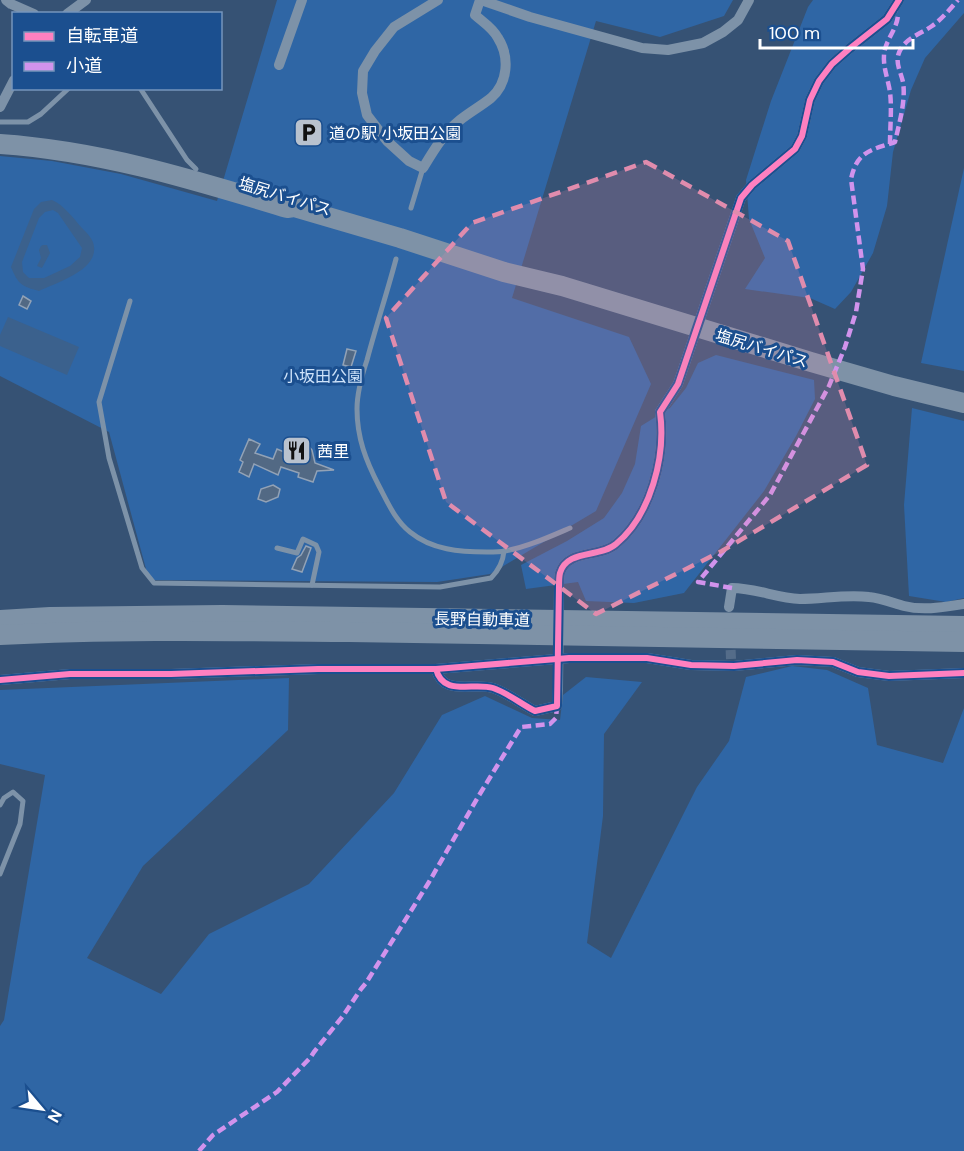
<svg xmlns="http://www.w3.org/2000/svg" width="964" height="1151" font-family="'DM Sans','Noto Sans JP',sans-serif">
  <style>
    .green { fill: #2f66a5 }
    .water { fill: #3b618d; fill-rule: evenodd }
    .building { fill: #526984; stroke: #92a2b6; stroke-width: 1.5 }
    .lines { fill: none; stroke-linecap: round; stroke-linejoin: round }
    .street-tunnel { stroke: #546c89; stroke-width: 10; stroke-dasharray: 10 5; stroke-linecap: butt }
    .lane { stroke: #7d92a8; stroke-width: 5 }
    .street { stroke: #7d92a8; stroke-width: 10 }
    .highway { stroke: #7e92a7; stroke-width: 20 }
    .street-bridge { stroke: #7d92a8; stroke-width: 10 }
    .quiet { stroke: #d193ec; stroke-width: 4.5; stroke-dasharray: 9 4.5; stroke-linecap: butt }
    .cycleway-casing { stroke: #1b4f8f; stroke-width: 10 }
    .cycleway { stroke: #ff80c0; stroke-width: 6 }
    .marked { fill: #e08cad; fill-opacity: 0.2; stroke: #e08cad; stroke-width: 4.5; stroke-dasharray: 12 8; stroke-linejoin: round }
    .labels { text-anchor: middle; stroke-width: 6; stroke-linejoin: round; paint-order: stroke }
    .poi-label { font-size: 16px; fill: #fff; stroke: #1b4f8f; text-anchor: start }
    .street-label { font-size: 16px; fill: #fff; stroke: #1b4f8f }
    .park-label { font-size: 16px; fill: #cfe3fa; stroke: #1b4f8f }
  </style>
  <rect width="100%" height="100%" fill="#365274"/>
  <g class="green">
    <path d="M277,0H733L724,16L660,37L596,21L512,298L629,337L651,384L596,511L490,574L437,582L149,580L109,432L0,376V156L52,161L121,174L217,201Z"/>
    <path d="M813,0H964V13L925,58L911,90L893,152L887,206L873,253L851,292L835,309L810,298L745,289L765,258L749,219L746,180L771,101L808,7Z"/>
    <path d="M964,168V371L921,363Z"/>
    <path d="M716,355L814,380L815,399L796,436L764,491L684,593L634,603L586,601L578,582L526,589L521,565L567,541L604,518L622,493L635,464L641,426L670,408L686,388L698,363Z"/>
    <path d="M912,408L964,421V598L946,602L909,596L904,505Z"/>
    <path d="M792,666L827,670L868,688L877,745L943,763L964,708V1151H0V1026L4,1020L45,775L0,764V690L289,678L288,730L143,866L87,958L161,994L209,934L309,884L394,793L442,715L485,696L532,718L560,720L563,695L586,677L642,682L604,734L603,816L587,943L611,958L697,787L729,741L746,677Z"/>
  </g>
  <g class="water">
    <path d="M52,200C64,205 73,218 82,228C87,233 94,240 94,247C97,271 55,283 39,291C21,286 18,284 11,267L34,209L41,202ZM53,210L58,213L82,248L80,257L70,266L44,278H29L23,272L22,262L39,218L45,212Z"/>
    <path d="M43,245H47L50,253L42,268L37,266L41,258L39,250L41,246Z"/>
    <path d="M8,317L79,347L67,375L0,346V335Z"/>
  </g>
  <g class="building">
    <path d="M23,296L31,301L27,309L19,305Z"/>
    <path d="M347,349L356,351L351,367L343,365Z"/>
    <path d="M249,439L260,444L255,453L273,459L277,449L284,452L294,446L296,440L300,441L307,444L312,450L315,463L334,470L317,471L313,482L298,477L299,473L281,467L278,475L254,464L249,477L239,472L243,462L240,460Z"/>
    <path d="M273,485L280,489L278,497L266,502L258,499L261,489Z"/>
    <path d="M306,546L311,548L302,572L292,569L297,558L301,555Z"/>
  </g>
  <g class="lines">
    <path class="street-tunnel" d="M730,635L731,659"/>
    <g class="lane">
      <path d="M140,88L187,160L196,169"/>
      <path d="M0,122H28L41,114L69,88"/>
      <path d="M411,208L423,168"/>
      <path d="M396,259C387,293 376,326 367,360C362,375 357,393 357,409C357,438 366,461 379,486C388,503 395,520 410,532C432,550 460,552 487,552C493,552 500,552 505,551C527,547 549,537 570,528"/>
      <path d="M130,301L99,402L109,458L142,568L154,583L440,587L491,578C499,570 503,562 504,551"/>
      <path d="M277,548L297,553L303,539L316,545L319,552L312,585"/>
      <path d="M0,805L4,798L13,792L23,801L20,824L0,874"/>
    </g>
    <g class="street">
      <path d="M6,0L11,4L34,14"/>
      <path d="M438,0L394,27L375,51L363,71L362,93L367,115L387,141L409,161L423,168C434,150 444,133 460,120C470,112 481,106 491,98C508,83 510,57 498,38C493,28 483,22 475,15L480,0"/>
      <path d="M481,0L530,17L642,48L668,50L703,43L723,32L738,20L749,0"/>
      <path d="M67,14L86,0"/>
      <path d="M279,65L302,0"/>
      <path d="M0,107L14,80"/>
      <path d="M559,586C559,582 559,577 560,573C567,549 600,558 616,544C651,515 666,456 660,412L678,384L741,198L752,185L795,149L802,136L810,100L819,81L832,64L849,49L887,19L899,0"/>
      <path d="M729,607L732,588C755,588 777,598 800,599C823,599 846,594 869,597C881,598 893,603 904,606C924,611 944,607 964,604"/>
      <path d="M436,669C443,697 473,682 493,688C508,693 521,704 535,711L557,706L558,689"/>
      <path d="M0,680L70,674H171L318,669H436L569,658H647L691,665L734,666L797,660L833,662L858,672L889,676L964,673"/>
    </g>
    <g class="highway">
      <path d="M0,144C101,151 191,179 287,208L294,207L400,238L504,272L562,286L811,362L894,386L964,403"/>
      <path d="M0,620L50,617L222,615L964,626"/>
      <path d="M0,635C116,629 233,631 349,632C554,634 759,638 964,642"/>
    </g>
    <path class="street-bridge" d="M558,689L559,586"/>
    <g class="quiet">
      <path d="M890,144C890,127 892,109 890,92C888,79 883,67 884,55C885,40 897,30 898,15L894,10"/>
      <path d="M732,588L698,582L770,495L829,386L845,347L856,312L863,269L851,179C857,151 871,150 895,142C899,124 906,101 903,82C900,69 893,60 902,47C909,37 922,33 932,26C942,19 950,9 958,0"/>
      <path d="M199,1151L213,1135L277,1092L310,1058L314,1052L343,1016L361,989L366,983L429,882L478,797L521,727L550,724L556,718L557,706"/>
    </g>
    <defs>
      <g id="cycleway">
        <path d="M436,669C443,697 473,682 493,688C508,693 521,704 535,711L557,706L559,586C559,582 559,577 560,573C567,549 600,558 616,544C651,515 666,456 660,412L678,384L741,198L752,185L795,149L802,136L810,100L819,81L832,64L849,49L887,19L899,0"/>
        <path d="M0,680L70,674H171L318,669H436L569,658H647L691,665L734,666L797,660L833,662L858,672L889,676L964,673"/>
      </g>
    </defs>
    <use href="#cycleway" class="cycleway-casing"/>
    <use href="#cycleway" class="cycleway"/>
  </g>
  <path class="marked" d="M646,162L788,241L867,465L722,551L596,614L446,502L386,318L472,223Z"/>
  <defs>
    <symbol id="parking-square" viewBox="-11 -11 22 22"><rect x="-9" y="-9" width="18" height="18" rx="4" fill="#b9c2ce" stroke="#1b4f8f"/><path d="M-3.5-5.5H1a3.5 3.5 0 0 1 0 7H-1V5.5H-3.5ZM-1-3.4V-.6H.8a1.4 1.4 0 0 0 0-2.8Z" fill="#111"/></symbol>
    <symbol id="restaurant-square" viewBox="-11 -11 22 22"><rect x="-9" y="-9" width="18" height="18" rx="4" fill="#b9c2ce" stroke="#1b4f8f"/><path d="M-5-6h1v4h1v-4h1v4h1v-4h1v5L-1.5 .5V6h-2V.5L-5-1ZM5-6V6H3V1.5H1.5Q1.5-4 5-6Z" fill="#111"/></symbol>
  </defs>
  <g fill-rule="evenodd">
    <use href="#parking-square" x="292" y="116" width="33" height="33"/>
    <use href="#restaurant-square" x="280" y="434" width="33" height="33"/>
  </g>
  <g class="labels">
    <g class="poi-label">
      <text x="329" y="139">道の駅 小坂田公園</text>
      <text x="317" y="457">茜里</text>
    </g>
    <g class="street-label">
      <text transform="translate(285 196) rotate(17)" y="6">塩尻バイパス</text>
      <text transform="translate(762 348) rotate(17)" y="6">塩尻バイパス</text>
      <text transform="translate(482 619) rotate(1)" y="6">長野自動車道</text>
    </g>
    <g class="park-label">
      <text x="323" y="382">小坂田公園</text>
    </g>
  </g>
  <rect x="12" y="12" width="210" height="78" fill="#1b4f8f" stroke="#7695bc" stroke-width="1.5"/>
  <rect x="24" y="32" width="30" height="9" fill="#ff80c0" stroke="#7695bc" stroke-width="1.5"/>
  <text x="66" y="42" font-size="18" fill="#ffffff">自転車道</text>
  <rect x="24" y="62" width="30" height="9" fill="#d193ec" stroke="#7695bc" stroke-width="1.5"/>
  <text x="66" y="72" font-size="18" fill="#ffffff">小道</text>
  <g transform="translate(42 1109) rotate(119)" stroke="#1b4f8f" stroke-width="4.5" paint-order="stroke">
  <path d="M0-4.5L10 22L0 15L-10 22Z" fill="#ffffff"/>
  <text y="-9" font-size="16" font-weight="bold" text-anchor="middle" fill="#ffffff">N</text>
  </g>
  <path d="M760 39v9h153v-9" fill="none" stroke="#ffffff" stroke-width="3"/>
  <text x="769" y="39" font-size="18" fill="#ffffff" stroke="#1b4f8f" stroke-width="4.5" paint-order="stroke">100 m</text>
</svg>
